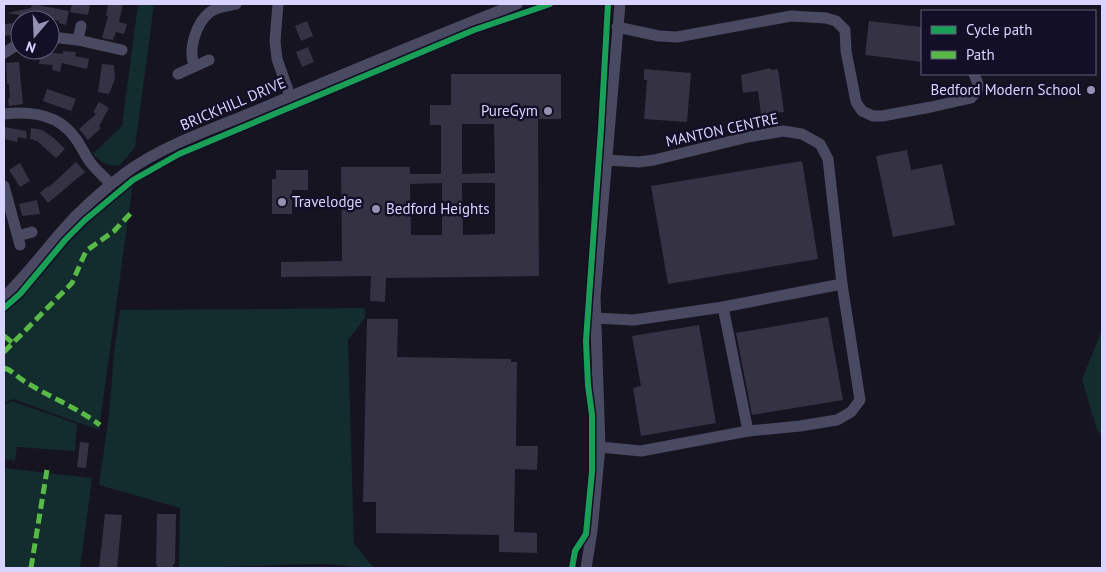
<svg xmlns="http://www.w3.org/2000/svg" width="1106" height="572" font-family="'PT Sans',sans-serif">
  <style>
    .green { fill: #132c2d }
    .building { fill: #343243; fill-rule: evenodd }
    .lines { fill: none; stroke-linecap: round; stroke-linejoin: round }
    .minor { stroke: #4a4962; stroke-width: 11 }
    .quiet { stroke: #58b947; stroke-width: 5; stroke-dasharray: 10 5; stroke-linecap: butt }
    .cycleway-casing { stroke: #130f26; stroke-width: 9 }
    .cycleway { stroke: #1a9f57; stroke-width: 6 }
    .poi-dot { fill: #9591b1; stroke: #130f26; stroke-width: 2 }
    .labels { text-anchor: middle; stroke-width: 5; stroke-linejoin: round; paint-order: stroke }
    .poi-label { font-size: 15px; fill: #d9d4ff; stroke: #130f26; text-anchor: end }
    .street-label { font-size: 15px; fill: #d9d4ff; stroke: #130f26 }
  </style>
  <rect width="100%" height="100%" fill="#161421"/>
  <g class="green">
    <path d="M138,4H154L135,147L120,165C108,168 101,162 93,154L122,126Z"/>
    <path d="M133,183L99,430L13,399L4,403V310L21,295L79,226Z"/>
    <path d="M365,308V318L348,340L354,544L374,568C357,568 340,564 323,564C275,564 227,568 179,568L180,508L99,485L109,414L114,352L120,310Z"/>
    <path d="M1102,330V435L1097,430L1082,379Z"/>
    <path d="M12,401L77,424L75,451L17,447L15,461L4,459V405Z"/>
    <path d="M4,468L92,478L80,568H4Z"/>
  </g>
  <g class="building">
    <path d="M32,4L69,11L66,25L59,23V21L36,16V19L28,17L29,20H19V15L7,13L31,8Z"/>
    <path d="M72,4H90L88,15L70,12Z"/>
    <path d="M108,4H123L119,22L127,24L124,34L116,32L113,40L102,38L108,16H106Z"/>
    <path d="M307,21L313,36L301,41L295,26Z"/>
    <path d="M869,21L922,27V62L865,55Z"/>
    <path d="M14,23L16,34L4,36V24Z"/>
    <path d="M308,47L314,62L302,67L296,52Z"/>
    <path d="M41,51L63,54V51L76,52L75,56L89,59L87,69L62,63L60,72L52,70L53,65L39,64Z"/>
    <path d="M19,62L23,104L9,106L8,99L10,98L9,84H7L6,63Z"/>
    <path d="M102,64L114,65L115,79L109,94L98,92Z"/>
    <path d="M770,68L771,70L778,69L784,112L761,115L758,91L743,93L741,75Z"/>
    <path d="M644,69L691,73L687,122L644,119L647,80H644Z"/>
    <path d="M451,74H561V119H538L539,276L386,278L385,302L370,301L371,276L281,277V262L342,261L341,167H410V174H441V125H430V105H451ZM462,124H494L495,173L462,174ZM442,183V235H411L410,184ZM462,183H495V234L463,235Z"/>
    <path d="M47,89L76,99L71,111L43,101Z"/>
    <path d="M99,102L109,108L99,126L101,128L88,140L79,129L96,114L93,112Z"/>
    <path d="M5,127L26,131L27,139L18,137L17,142L4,139Z"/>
    <path d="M31,128L42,130L54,138L65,149L56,158L37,141L30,139Z"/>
    <path d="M907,150L911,170L942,164L955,225L893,237L876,156Z"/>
    <path d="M802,161L818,259L668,284L651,186Z"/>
    <path d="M76,162L85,172L48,203L40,193L48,186L49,187Z"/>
    <path d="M20,163L30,181L20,187L9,170Z"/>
    <path d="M276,170H308V190H292V214H272V179H276Z"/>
    <path d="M37,200L40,214L22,216L19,204Z"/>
    <path d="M828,317L843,400L752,415L736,333Z"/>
    <path d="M367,319H398L397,357L511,359V362H517L516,446H538L537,470L515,469L514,532L537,533V553L499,552V535L376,533V502H363Z"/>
    <path d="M699,325L716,423L641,436L633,388L641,386L632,336Z"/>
    <path d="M80,442L89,443L86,468L77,467Z"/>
    <path d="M105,514L122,515L117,568H99Z"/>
    <path d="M157,514H176L175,564H173V568H158L156,564Z"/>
  </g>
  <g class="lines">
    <g class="minor">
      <path d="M278,4L275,41L277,59L290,96"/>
      <path d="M617,27L659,36L677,37L791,16L826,18L836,21L845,30L846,51L856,102L862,111L873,116H882L931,107L971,98L977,91L978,84L974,74"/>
      <path d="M50,37L78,40L122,50"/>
      <path d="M78,40L81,26"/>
      <path d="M4,53L20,43"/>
      <path d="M194,65C188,49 196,23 210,12C216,7 229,6 236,4"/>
      <path d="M178,74L209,60"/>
      <path d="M4,114C31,111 59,114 76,139C81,146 85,155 90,162C96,170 104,177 111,184"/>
      <path d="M606,160L639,162L654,160L748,137L783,131L802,134L820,144L828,159L842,284"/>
      <path d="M4,186L20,245"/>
      <path d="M18,236L32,232"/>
      <path d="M4,297C25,277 42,254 61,232C81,209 104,189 128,171C166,144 215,128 258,110C344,74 430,38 517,4"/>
      <path d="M723,307L748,431"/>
      <path d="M595,318L634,320L723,307L842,284L860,400L851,412L837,420L800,426L748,431L641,451L600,447"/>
      <path d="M586,568L592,531L600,447L595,297L620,4"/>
    </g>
    <g class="quiet">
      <path d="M4,336L13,343"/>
      <path d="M4,352L72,283L86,251L114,231L131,213"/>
      <path d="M4,368C12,370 17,377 24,381C49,397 76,407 100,425"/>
      <path d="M31,568L47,470"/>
    </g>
    <defs>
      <g id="cycleway">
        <path d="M4,308L20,294L66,239L85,220L133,180L179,154L474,30L550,4"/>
        <path d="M572,568L575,551L586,534L592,472V415L588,385L586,341L601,129L608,4"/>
      </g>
    </defs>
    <use href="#cycleway" class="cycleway-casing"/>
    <use href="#cycleway" class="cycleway"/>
  </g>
  <g class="poi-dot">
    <circle cx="1091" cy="90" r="5"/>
    <circle cx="548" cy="111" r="5"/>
    <circle cx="282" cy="202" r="5"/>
    <circle cx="376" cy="209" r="5"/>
  </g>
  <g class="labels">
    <g class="poi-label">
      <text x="1081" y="95">Bedford Modern School</text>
      <text x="538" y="116">PureGym</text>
      <text x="292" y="207" text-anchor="start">Travelodge</text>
      <text x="386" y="214" text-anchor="start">Bedford Heights</text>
    </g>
    <g class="street-label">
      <text transform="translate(233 104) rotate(-23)" y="5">BRICKHILL DRIVE</text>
      <text transform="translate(722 130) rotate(-12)" y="5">MANTON CENTRE</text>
    </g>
  </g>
  <rect width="1106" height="572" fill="none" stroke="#d9d4ff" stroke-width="10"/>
  <rect x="921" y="10" width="175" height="65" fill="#130f26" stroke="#625e7d"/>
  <rect x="931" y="26" width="25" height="8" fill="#1a9f57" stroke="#625e7d"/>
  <text x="966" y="35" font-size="15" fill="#d9d4ff">Cycle path</text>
  <rect x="931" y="51" width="25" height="8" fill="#58b947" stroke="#625e7d"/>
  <text x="966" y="60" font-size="15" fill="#d9d4ff">Path</text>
  <g transform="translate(35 35) rotate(199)"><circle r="24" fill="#130f26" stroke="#625e7d"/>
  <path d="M0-4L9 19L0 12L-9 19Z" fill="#9591b1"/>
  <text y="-8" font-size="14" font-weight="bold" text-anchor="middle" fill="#d9d4ff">N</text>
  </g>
</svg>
